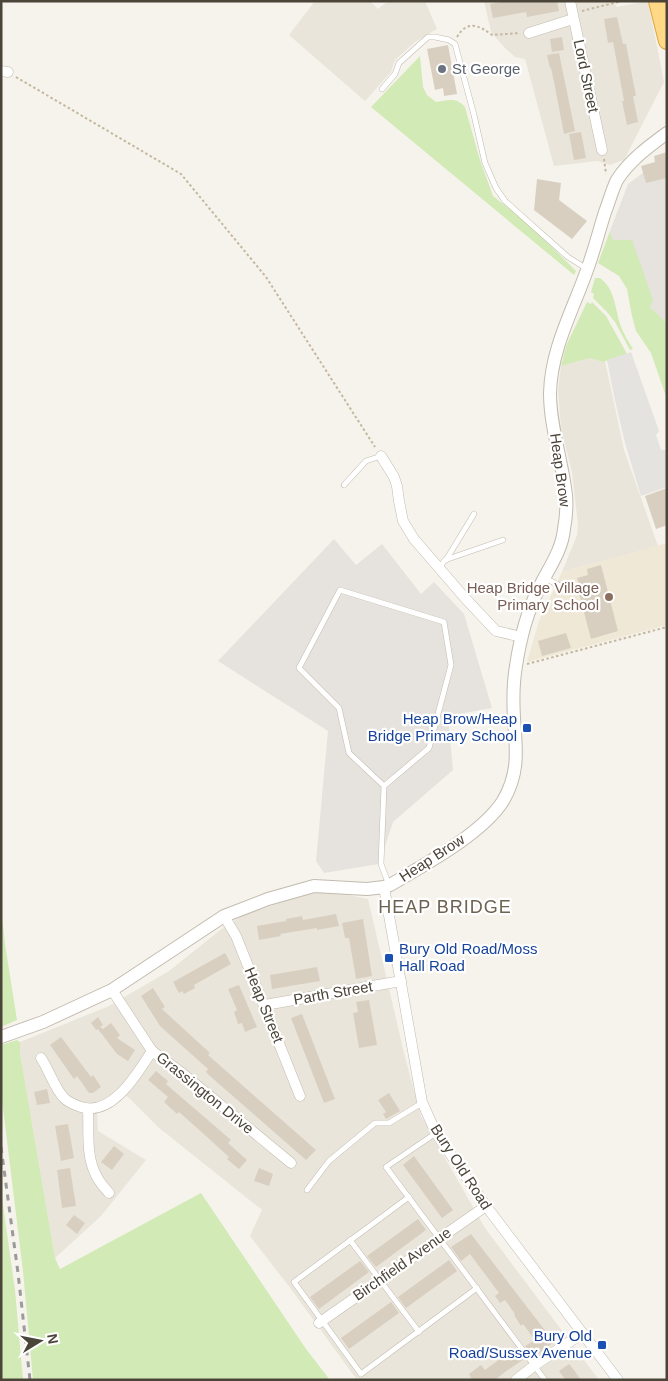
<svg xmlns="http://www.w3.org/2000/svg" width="668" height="1381" font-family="Arial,sans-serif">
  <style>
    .residential { fill: #eae5da }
    .industrial { fill: #e6e2dd }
    .education { fill: #efe8d6 }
    .green { fill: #d2eab5 }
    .parking { fill: #e5e3e0 }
    .building { fill: #d8cfc1 }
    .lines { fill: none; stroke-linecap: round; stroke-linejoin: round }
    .service-casing { stroke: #c2bbae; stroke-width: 6 }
    .minor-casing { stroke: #c2bbae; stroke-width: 11 }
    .tertiary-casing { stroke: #c2bbae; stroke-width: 14 }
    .trunk-casing { stroke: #e0a43c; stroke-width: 18 }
    .path { stroke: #c4b79f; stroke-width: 2; stroke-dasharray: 2.5 2.5; stroke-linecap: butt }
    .service { stroke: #fff; stroke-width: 5 }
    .minor { stroke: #fff; stroke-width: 10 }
    .tertiary { stroke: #fff; stroke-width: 12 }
    .trunk { stroke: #ffd985; stroke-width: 16 }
    .rail { stroke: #9a9a9a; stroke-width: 3; stroke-dasharray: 6 6; stroke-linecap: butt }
    .worship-dot { fill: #6b7280; stroke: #fff; stroke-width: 2 }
    .education-dot { fill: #8d6e63; stroke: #fff; stroke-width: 2 }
    .transit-dot { fill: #1a4fb4; stroke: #fff; stroke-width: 2 }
    .labels { text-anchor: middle; stroke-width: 4.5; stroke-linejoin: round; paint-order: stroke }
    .worship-label { font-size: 15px; fill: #5b616d; stroke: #fff; text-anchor: start }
    .street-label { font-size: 15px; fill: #4b4439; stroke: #fff }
    .education-label { font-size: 15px; fill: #785e54; stroke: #fff; text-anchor: end }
    .transit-label { font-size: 15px; fill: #164399; stroke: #fff; text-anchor: end }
    .quarter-label { font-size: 18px; letter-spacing: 1px; fill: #6e6250; stroke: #fff }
  </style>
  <rect width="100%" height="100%" fill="#f6f3ec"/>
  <g class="residential">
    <path d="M315,1H370L378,9L388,1H425L437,29L415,42L395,60L391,72L365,101L289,35Z"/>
    <path d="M484,1H615L616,7L648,1L664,82L624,160L610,165L598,161L554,166L525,59L515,57L504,47L491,32Z"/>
    <path d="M590,358L603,362L605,361L624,450L658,546L562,572L577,535L578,525L572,472L561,428L558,390L561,366Z"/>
    <path d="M319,889L368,899L405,1057L421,1116L485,1228L599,1380H357L291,1289L250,1236L262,1210L158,1127L127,1096L97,1113L98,1131L146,1160L101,1216L55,1258L20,1053V1042L109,1006L169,971L224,927L242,916Z"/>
  </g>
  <g class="industrial">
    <path d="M667,155V321H665L650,307L613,240L610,231L628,184Z"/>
    <path d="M334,539L356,565L382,544L421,594L434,582L464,614L492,708L448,716L453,770L393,822L379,864L324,873L316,861L328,731L218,661Z"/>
  </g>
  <path class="education" d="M667,543V625L527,662L539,621L562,572Z"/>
  <g class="green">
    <path d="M420,56L423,87L427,95L436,102C448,100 457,97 465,107L480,160L493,196L531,226L576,271L574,275L371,107Z"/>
    <path d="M610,231L613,240H632L653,300L650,307L665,321H667V399L651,353L636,331L632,316L627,289L619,276L598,263Z"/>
    <path d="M595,278H600C615,289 615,308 620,324C623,333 628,341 633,349L630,350L615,322L607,312L593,298L594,294L591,292Z"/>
    <path d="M587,302L591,304L592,302L606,316L627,354L603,362L590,358L561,366L566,346Z"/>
    <path d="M1,908L5,944L17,1020L1,1027Z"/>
    <path d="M17,1040L20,1042V1053L55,1258L60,1269L201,1193L306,1349L330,1380H33L23,1271L1,1092V1045Z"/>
    <path d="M1,1191L15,1290L23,1380H1Z"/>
  </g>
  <path class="parking" d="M631,352L659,431L656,435L661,450H667V487L641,496L625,443L614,396L607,360Z"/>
  <g class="building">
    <path d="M506,1H557L559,11L527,17L526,12L493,18L490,4Z"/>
    <path d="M617,17L623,44H626L636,96H633L638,122L627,125L622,101H624L613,42L608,43L604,19Z"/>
    <path d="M562,37L564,50L552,52L550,39Z"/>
    <path d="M448,45L457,94L444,96L443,88L435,90L427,49Z"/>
    <path d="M559,53L575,131L564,134L554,82L551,68H550L547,55Z"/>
    <path d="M581,132L586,158L574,160L569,134Z"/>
    <path d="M667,152V178L646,183L641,166L655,162L654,156Z"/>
    <path d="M537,179L561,183L559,200L587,221L572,239L534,210Z"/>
    <path d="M667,488V525L656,529L645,496Z"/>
    <path d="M601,565L618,631L591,639L577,585L579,584L577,578L588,575L587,569Z"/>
    <path d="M566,633L571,648L542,656L538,641Z"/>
    <path d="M336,914L339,926L317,930V928L280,934L281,936L259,940L257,926L286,921V919L302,916L303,920Z"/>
    <path d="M363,919L372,976L356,979L349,938H345L342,923Z"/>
    <path d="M225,953L231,964L194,985L195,988L184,994L182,991L179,993L173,982Z"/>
    <path d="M317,967L320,981L272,989L270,975Z"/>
    <path d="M239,985L257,1027L245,1032L242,1023L238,1024L234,1012L237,1010L228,989Z"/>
    <path d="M153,988L165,1007L162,1009L210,1053L208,1055L316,1150L306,1160L211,1077L206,1072L208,1069L160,1026L141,996Z"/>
    <path d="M369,1000L377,1045L359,1048L353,1013L358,1012L356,1002Z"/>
    <path d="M302,1014L335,1099L324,1103L291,1018Z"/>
    <path d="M98,1017L103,1025L100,1027L103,1029L111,1023L120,1035L117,1038L135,1050L128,1061L117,1054L98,1029L96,1030L91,1023Z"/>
    <path d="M61,1037L91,1077L93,1075L101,1087L93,1093H89L77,1076L74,1079L50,1045Z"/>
    <path d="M156,1071L168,1081L166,1084L231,1140L228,1143L247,1160L239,1169L227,1159L229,1157L206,1136L179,1112L177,1114L164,1102L168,1097L148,1080Z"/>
    <path d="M47,1089L50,1103L37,1105L34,1092Z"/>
    <path d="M389,1093L400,1111L386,1119L383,1114L386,1112L378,1100Z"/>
    <path d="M68,1124L74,1158L61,1161L55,1126Z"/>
    <path d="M114,1146L124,1154L112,1170L101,1162Z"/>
    <path d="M414,1156L453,1210L442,1218L403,1165Z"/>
    <path d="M70,1168L76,1206L62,1208L57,1170Z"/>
    <path d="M259,1168L273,1174L269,1186L254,1181Z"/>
    <path d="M74,1215L85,1223L77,1234L66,1225Z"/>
    <path d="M418,1219L426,1230L376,1267L367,1256Z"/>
    <path d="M471,1234L554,1342L534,1357L525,1346L535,1340L523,1324L521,1326L514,1315L515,1314L505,1300L500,1303L495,1296L499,1293L470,1254L461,1261L451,1247Z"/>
    <path d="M449,1260L457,1271L406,1308L398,1297Z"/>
    <path d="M360,1261L369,1272L319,1309L310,1297Z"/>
    <path d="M391,1302L399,1313L349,1349L341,1338Z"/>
    <path d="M515,1348L524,1359L505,1372L495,1380H472L469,1374L481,1365L485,1370Z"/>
    <path d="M569,1364L574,1370L581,1380H565L564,1378L559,1371Z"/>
  </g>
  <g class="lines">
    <defs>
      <g id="service">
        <path d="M382,89L395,74L399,63L428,37H435L449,40L455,44L474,115L485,163L496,188L505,201L568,257L587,269"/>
        <path d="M344,485L366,461L381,456"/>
        <path d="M446,560L474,514"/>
        <path d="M439,568L445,560L503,540"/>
        <path d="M545,578L566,589"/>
        <path d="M384,786L349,753L339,708L299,668L340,590L444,622L451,665L429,748L384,786L381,864L389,885"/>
        <path d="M436,1133L386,1167L545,1380"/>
        <path d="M307,1190L329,1161L375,1123H389L422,1103"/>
        <path d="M409,1197L294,1282L361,1374L477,1288"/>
        <path d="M350,1240L419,1332"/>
      </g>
      <g id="minor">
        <path d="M570,1L602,150"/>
        <path d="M529,33L573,19"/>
        <path d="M1,71L8,72"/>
        <path d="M381,456L394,477L397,486L399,501L403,521L414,539L465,598L496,631L522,637"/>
        <path d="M384,887L422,1102L436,1133L486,1206L618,1380"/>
        <path d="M224,916L236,936L300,1096"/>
        <path d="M112,990L152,1051L182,1073L291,1163"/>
        <path d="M265,1005L401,981"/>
        <path d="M41,1058C49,1070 55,1089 64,1098C69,1103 75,1105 81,1107C113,1117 138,1072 152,1051"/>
        <path d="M88,1109C89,1129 86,1155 95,1173C98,1181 104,1187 109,1193"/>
        <path d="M319,1323L486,1206"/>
        <path d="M516,1380L535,1365L583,1333"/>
      </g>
      <path id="tertiary" d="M1,1037L43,1022L112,990L224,916L268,899L314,886L367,889L384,887L390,885C424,865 482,834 503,801C520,772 516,749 514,718C513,701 513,683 516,666C520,639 527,612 539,588C548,569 562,551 564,529C566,518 567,506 566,495C562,460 550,427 550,393C551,349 573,310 587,270C594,251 599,231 605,212C609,202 612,190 617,180C629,161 649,146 667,133"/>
      <path id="trunk" d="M657,1L667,41"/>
    </defs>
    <use href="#service" class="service-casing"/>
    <use href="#minor" class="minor-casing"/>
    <use href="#tertiary" class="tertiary-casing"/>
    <use href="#trunk" class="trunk-casing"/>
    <g class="path">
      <path d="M582,11L622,1"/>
      <path d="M457,37C467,20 479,25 492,35L520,33"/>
      <path d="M16,77L181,174L266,277L375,447"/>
      <path d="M604,159L606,174"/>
      <path d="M527,664L667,627"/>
    </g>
    <use href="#service" class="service"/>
    <use href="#minor" class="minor"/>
    <use href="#tertiary" class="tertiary"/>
    <use href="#trunk" class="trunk"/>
    <path class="rail" d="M1,1147L18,1273L30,1380"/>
  </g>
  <circle class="worship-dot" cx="442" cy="69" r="5"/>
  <circle class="education-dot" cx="609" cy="597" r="5"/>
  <g class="transit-dot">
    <rect x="522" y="723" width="10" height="10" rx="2.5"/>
    <rect x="384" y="953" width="10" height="10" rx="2.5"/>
    <rect x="597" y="1340" width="10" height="10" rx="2.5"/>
  </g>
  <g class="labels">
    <g class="worship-label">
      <text x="452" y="74">St George</text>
    </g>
    <g class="street-label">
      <text transform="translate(586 76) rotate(78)" y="5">Lord Street</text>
      <text transform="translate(560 470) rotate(82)" y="5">Heap Brow</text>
      <text transform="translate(432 858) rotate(-33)" y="5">Heap Brow</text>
      <text transform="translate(333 993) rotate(-10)" y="5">Parth Street</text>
      <text transform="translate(264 1005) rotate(68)" y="5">Heap Street</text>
      <text transform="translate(205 1093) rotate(39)" y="5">Grassington Drive</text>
      <text transform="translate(461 1167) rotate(57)" y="5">Bury Old Road</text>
      <text transform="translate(402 1264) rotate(-35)" y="5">Birchfield Avenue</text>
    </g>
    <g class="education-label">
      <text x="599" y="593">Heap Bridge Village<tspan x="599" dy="17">Primary School</tspan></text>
    </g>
    <g class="transit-label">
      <text x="517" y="724">Heap Brow/Heap<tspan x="517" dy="17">Bridge Primary School</tspan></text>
      <text x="399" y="954" text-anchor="start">Bury Old Road/Moss<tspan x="399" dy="17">Hall Road</tspan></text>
      <text x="592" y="1341">Bury Old<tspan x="592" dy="17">Road/Sussex Avenue</tspan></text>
    </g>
    <g class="quarter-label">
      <text x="445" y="913">HEAP BRIDGE</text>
    </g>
  </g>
  <rect width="668" height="1381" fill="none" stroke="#4b4439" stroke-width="5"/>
  <g transform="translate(40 1341) rotate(80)" stroke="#ffffff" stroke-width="4" paint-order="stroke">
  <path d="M0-4L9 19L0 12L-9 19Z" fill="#4b4439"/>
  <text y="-8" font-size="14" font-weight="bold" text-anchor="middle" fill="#4b4439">N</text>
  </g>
</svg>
